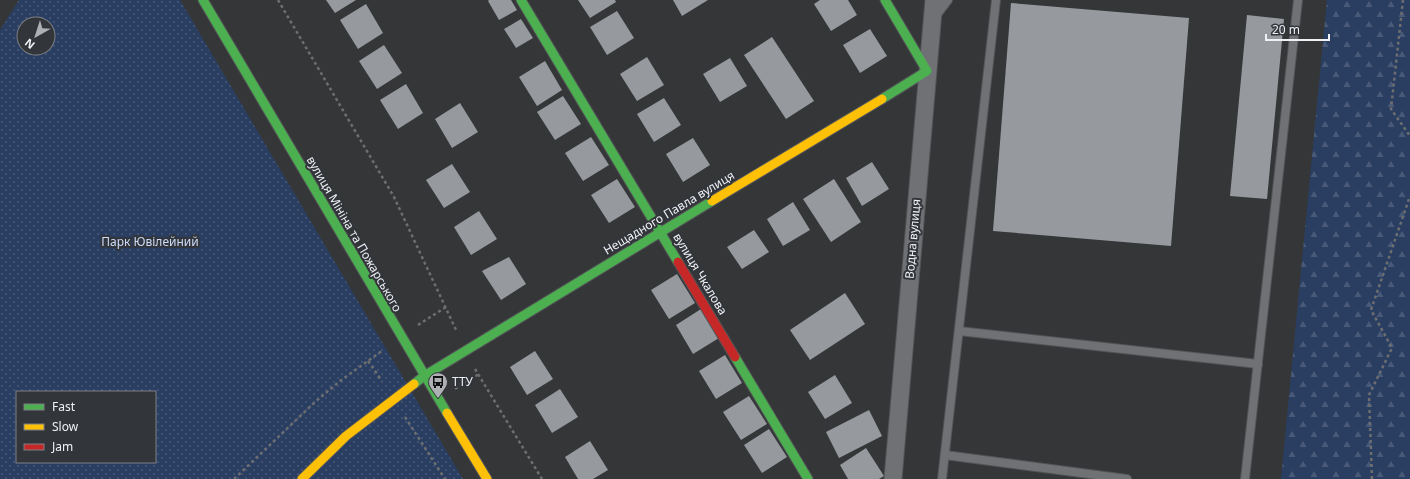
<svg xmlns="http://www.w3.org/2000/svg" width="1410" height="479" font-family="'Noto Sans',sans-serif">
  <style>
    .forest { fill: url(#forest-firs) }
    .park { fill: url(#park-dots); fill-rule: evenodd }
    .building { fill: #969a9f }
    .lines { fill: none; stroke-linecap: round; stroke-linejoin: round }
    .lane-casing { stroke: #535457; stroke-width: 10 }
    .street-casing { stroke: #535457; stroke-width: 19 }
    .fast-casing { stroke: #535457; stroke-width: 11 }
    .slow-casing { stroke: #535457; stroke-width: 11 }
    .jam-casing { stroke: #535457; stroke-width: 11 }
    .path { stroke: #6d6e70; stroke-width: 2.5; stroke-dasharray: 3 3; stroke-linecap: butt }
    .lane { stroke: #707174; stroke-width: 8 }
    .street { stroke: #707174; stroke-width: 17 }
    .fast { stroke: #4caf50; stroke-width: 9 }
    .slow { stroke: #ffc107; stroke-width: 9 }
    .jam { stroke: #c62828; stroke-width: 9 }
    .labels { text-anchor: middle; stroke-width: 4; stroke-linejoin: round; paint-order: stroke }
    .street-label { font-size: 12px; fill: #eff1f5; stroke: #32353a }
    .park-label { font-size: 12px; fill: #cbdcfa; stroke: #32353a }
    .poi-label { font-size: 12px; fill: #eff1f5; stroke: #32353a; text-anchor: start }
  </style>
  <defs>
    <pattern id="forest-firs" width="22" height="20" patternUnits="userSpaceOnUse"><rect width="22" height="20" fill="#2a3e62"/><path d="M5 1l3.5 6h-7zM16 11l3.5 6h-7z" fill="#495a79"/></pattern>
    <pattern id="park-dots" width="8" height="8" patternUnits="userSpaceOnUse"><rect width="8" height="8" fill="#2a3e62"/><path d="M2 2h.1M6 6h.1" fill="none" stroke="#495a79" stroke-width="1.8" stroke-linecap="round"/></pattern>
  </defs>
  <rect width="100%" height="100%" fill="#343638"/>
  <path class="forest" d="M1327,0H1410V479H1281Z"/>
  <path class="park" d="M19,0H180L463,479H0V30ZM24,24H48V48H24ZM17,392H155V462H17Z"/>
  <g class="building">
    <path d="M326,0H356L335,13Z"/>
    <path d="M489,0H511L517,10L499,20L488,1Z"/>
    <path d="M578,0H615L616,2L590,18Z"/>
    <path d="M673,0H708L682,16Z"/>
    <path d="M820,0H848L857,15L831,31L814,4Z"/>
    <path d="M1011,3L1189,18L1171,246L993,231Z"/>
    <path d="M366,4L383,33L358,49L340,20Z"/>
    <path d="M617,11L634,38L607,55L590,27Z"/>
    <path d="M1247,15L1284,19L1267,199L1230,196Z"/>
    <path d="M521,19L533,38L516,48L504,29Z"/>
    <path d="M870,29L887,56L860,73L843,45Z"/>
    <path d="M772,37L814,101L786,119L744,55Z"/>
    <path d="M384,45L402,73L377,89L359,61Z"/>
    <path d="M647,57L664,85L637,101L620,74Z"/>
    <path d="M730,58L747,86L720,102L703,74Z"/>
    <path d="M545,61L562,90L537,106L519,77Z"/>
    <path d="M406,84L423,113L398,129L380,100Z"/>
    <path d="M563,96L581,124L555,140L537,112Z"/>
    <path d="M664,98L681,125L654,142L637,114Z"/>
    <path d="M460,103L478,132L452,148L435,119Z"/>
    <path d="M591,137L609,165L583,181L565,153Z"/>
    <path d="M693,138L710,165L683,182L666,154Z"/>
    <path d="M872,162L889,189L862,206L846,178Z"/>
    <path d="M452,164L470,192L444,208L426,180Z"/>
    <path d="M617,179L635,207L609,223L591,195Z"/>
    <path d="M834,179L861,222L831,242L803,199Z"/>
    <path d="M793,202L810,230L783,246L767,219Z"/>
    <path d="M479,211L497,239L471,255L454,227Z"/>
    <path d="M754,230L769,252L742,269L727,247Z"/>
    <path d="M509,257L526,284L501,300L482,271Z"/>
    <path d="M677,274L695,303L669,319L651,290Z"/>
    <path d="M845,293L865,324L810,360L790,330Z"/>
    <path d="M701,309L719,338L693,354L676,325Z"/>
    <path d="M535,351L553,379L527,395L510,367Z"/>
    <path d="M725,355L742,383L716,399L699,371Z"/>
    <path d="M835,375L852,403L825,419L808,392Z"/>
    <path d="M560,389L578,417L552,433L535,405Z"/>
    <path d="M749,396L767,424L741,440L723,412Z"/>
    <path d="M869,410L882,436L839,458L826,432Z"/>
    <path d="M769,429L787,457L762,473L744,445Z"/>
    <path d="M590,441L608,470L593,479H578L565,457Z"/>
    <path d="M866,448L884,476L879,479H848L840,465Z"/>
  </g>
  <g class="lines">
    <defs>
      <g id="lane">
        <path d="M935,17L948,0"/>
        <path d="M959,331L1258,364"/>
        <path d="M945,455L1127,479"/>
        <path d="M942,479L996,0"/>
        <path d="M1245,479L1298,0"/>
      </g>
      <path id="street" d="M893,479L934,0"/>
      <g id="fast">
        <path d="M203,0L447,413"/>
        <path d="M521,0L678,262"/>
        <path d="M882,99L927,71L885,0"/>
        <path d="M735,357L808,479"/>
        <path d="M414,384L424,376L712,201"/>
      </g>
      <g id="slow">
        <path d="M712,201L882,99"/>
        <path d="M447,413L487,479"/>
        <path d="M302,479L346,436L414,384"/>
      </g>
      <path id="jam" d="M678,262L735,357"/>
    </defs>
    <use href="#lane" class="lane-casing"/>
    <use href="#street" class="street-casing"/>
    <use href="#fast" class="fast-casing"/>
    <use href="#slow" class="slow-casing"/>
    <use href="#jam" class="jam-casing"/>
    <g class="path">
      <path d="M278,0L394,197L457,332"/>
      <path d="M1403,0L1391,109L1410,136"/>
      <path d="M418,325L446,307"/>
      <path d="M368,361L382,381"/>
      <path d="M475,369L542,479"/>
      <path d="M455,389L479,374"/>
      <path d="M405,417L445,479"/>
      <path d="M234,479L315,402L340,381L383,350"/>
      <path d="M1372,479L1369,395L1392,348L1371,310L1410,196"/>
    </g>
    <use href="#lane" class="lane"/>
    <use href="#street" class="street"/>
    <use href="#fast" class="fast"/>
    <use href="#slow" class="slow"/>
    <use href="#jam" class="jam"/>
  </g>
  <defs>
    <symbol id="bus-pin" viewBox="-11 -11 22 30"><path d="M0 17L-7.5 6A9.5 9.5 0 1 1 7.5 6Z" fill="#aeb0b3" stroke="#32353a"/><path d="M-5-6H5V4H4V6H2V4H-2V6H-4V4H-5ZM-3.5-4V0h7V-4ZM-3.5 1.2v1.5H-2V1.2ZM2 1.2v1.5H3.5V1.2Z" fill="#111"/></symbol>
  </defs>
  <g fill-rule="evenodd">
    <use href="#bus-pin" x="427" y="371" width="22" height="30"/>
  </g>
  <g class="labels">
    <g class="street-label">
      <text transform="translate(669 213) rotate(-31)" y="4">Нещадного Павла вулиця</text>
      <text transform="translate(354 234) rotate(60)" y="4">вулиця Мініна та Пожарського</text>
      <text transform="translate(913 239) rotate(-85)" y="4">Водна вулиця</text>
      <text transform="translate(700 274) rotate(59)" y="4">вулиця Чкалова</text>
    </g>
    <g class="park-label">
      <text x="150" y="246">Парк Ювілейний</text>
    </g>
    <g class="poi-label">
      <text x="452" y="386">ТТУ</text>
    </g>
  </g>
  <rect x="16" y="391" width="140" height="72" fill="#32353a" stroke="#7e8085"/>
  <rect x="24" y="404" width="20" height="6" fill="#4caf50" stroke="#7e8085"/>
  <text x="52" y="411" font-size="12" fill="#eff1f5">Fast</text>
  <rect x="24" y="424" width="20" height="6" fill="#ffc107" stroke="#7e8085"/>
  <text x="52" y="431" font-size="12" fill="#eff1f5">Slow</text>
  <rect x="24" y="444" width="20" height="6" fill="#c62828" stroke="#7e8085"/>
  <text x="52" y="451" font-size="12" fill="#eff1f5">Jam</text>
  <g transform="translate(36 36) rotate(219)"><circle r="19" fill="#32353a" stroke="#7e8085"/>
  <path d="M0-3L7 15L0 10L-7 15Z" fill="#aeb0b3"/>
  <text y="-6" font-size="11" font-weight="bold" text-anchor="middle" fill="#eff1f5">N</text>
  </g>
  <path d="M1266 34v6h63v-6" fill="none" stroke="#eff1f5" stroke-width="2"/>
  <text x="1272" y="34" font-size="12" fill="#eff1f5" stroke="#32353a" stroke-width="3" paint-order="stroke">20 m</text>
</svg>
